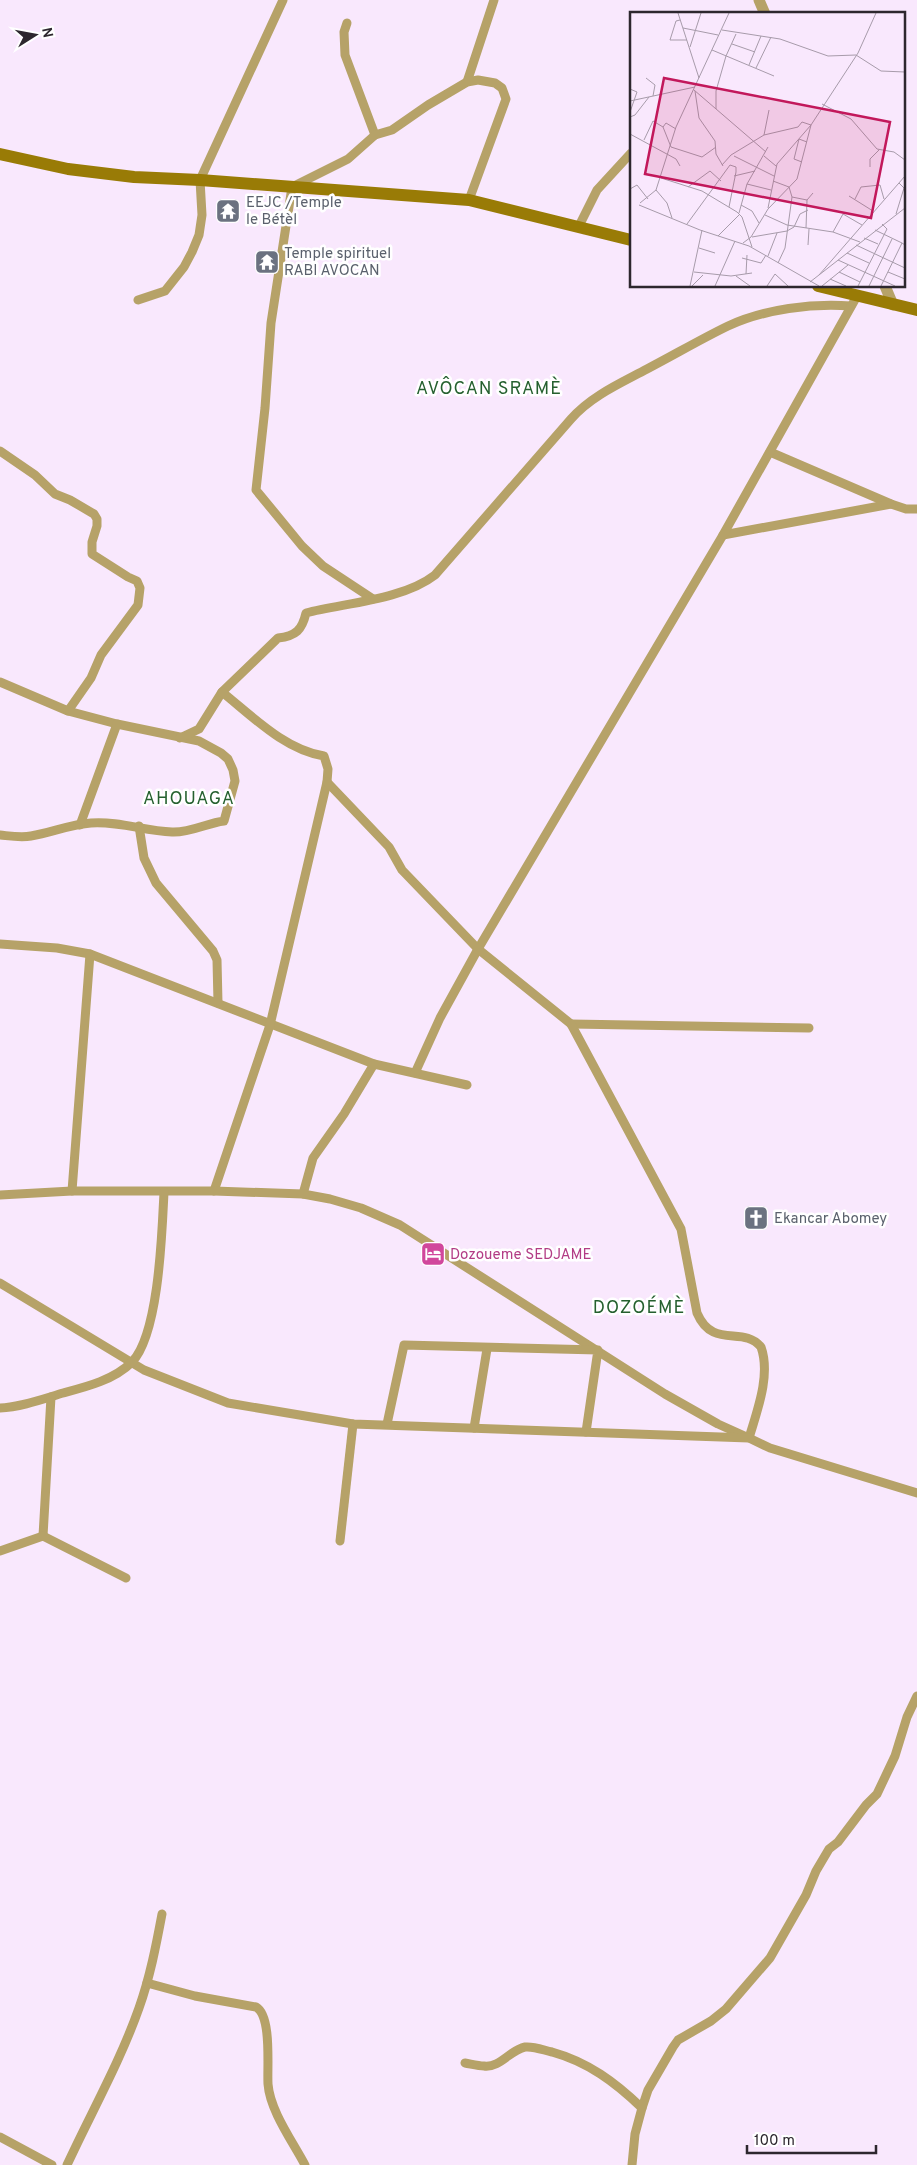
<svg xmlns="http://www.w3.org/2000/svg" width="917" height="2165" font-family="Overpass,sans-serif">
  <style>
    .lines { fill: none; stroke-linecap: round; stroke-linejoin: round }
    .minor { stroke: #b6a268; stroke-width: 9 }
    .tertiary { stroke: #b6a268; stroke-width: 11 }
    .secondary { stroke: #997b06; stroke-width: 12 }
    .labels { text-anchor: middle; stroke-width: 5; stroke-linejoin: round; paint-order: stroke }
    .worship-label { font-size: 15px; fill: #5b616d; stroke: #fff; text-anchor: start }
    .hotel-label { font-size: 15px; fill: #b23c85; stroke: #fff; text-anchor: start }
    .quarter-label { font-size: 18px; letter-spacing: 1px; fill: #25602f; stroke: #fff }
    .inset-road { fill: none; stroke: #a79baa; stroke-width: 1 }
    .view { fill: #c2185b; fill-opacity: 0.15; stroke: #c2185b; stroke-width: 2.5 }
    .inset-edge { fill: none; stroke: #2d272e; stroke-width: 2.5 }
  </style>
  <rect width="100%" height="100%" fill="#f9e8fd"/>
  <g class="lines">
    <g class="minor">
      <path d="M347,23L344,32L345,55L375,135"/>
      <path d="M467,82L494,0"/>
      <path d="M579,226L597,190L631,153"/>
      <path d="M138,300L165,291L184,267L192,252L199,235L202,215L200,180L283,0"/>
      <path d="M0,451L35,475L55,494L70,500L94,514L97,519V526L92,542V554L128,577L137,581L140,588L138,605L101,655L91,678L68,711"/>
      <path d="M770,452L891,504L906,509H917"/>
      <path d="M723,535L891,504"/>
      <path d="M373,599L323,566L302,546L256,490L265,408L271,323L292,187L348,159L375,135L392,130L428,105L467,82L478,80L495,83L502,88L506,99L469,200"/>
      <path d="M0,682L68,711L117,724L199,741L221,753L228,759L233,770L235,781L224,821C207,823 190,833 172,832C144,831 120,821 91,823C71,824 51,833 31,836C21,838 10,836 0,835"/>
      <path d="M180,738L199,729L222,692L278,638C296,636 302,630 306,613C344,603 403,600 435,575L571,419C591,396 621,383 647,369C674,355 701,339 728,326C765,309 812,303 851,306"/>
      <path d="M80,825L117,724"/>
      <path d="M139,826L144,858L156,883L213,951L217,960L218,1003"/>
      <path d="M0,944L57,948L90,954L374,1064L467,1085"/>
      <path d="M571,1024L809,1028"/>
      <path d="M415,1073L440,1018L478,949L723,535L857,296"/>
      <path d="M72,1191L90,954"/>
      <path d="M214,1191L270,1025L327,782L328,769L324,756C285,750 252,716 222,692"/>
      <path d="M303,1194L313,1158L344,1114L374,1064"/>
      <path d="M0,1195L72,1191H214L303,1194L330,1199L361,1208L400,1225L665,1394L718,1424L749,1438C757,1411 771,1375 761,1347C743,1325 713,1350 697,1313L681,1229L571,1024L478,949L402,870L389,847L327,782"/>
      <path d="M0,1283L144,1370L228,1403L353,1424L749,1438L770,1448L917,1493"/>
      <path d="M0,1408C21,1407 43,1399 63,1393C86,1387 114,1380 132,1362C159,1334 162,1232 164,1192"/>
      <path d="M387,1424L404,1345L598,1350L586,1432"/>
      <path d="M474,1428L487,1349"/>
      <path d="M43,1536L51,1397"/>
      <path d="M340,1541L353,1424"/>
      <path d="M0,1551L43,1536L126,1578"/>
      <path d="M147,1983L195,1996L256,2007C272,2016 267,2067 268,2084C270,2111 293,2142 305,2165"/>
      <path d="M465,2063C471,2064 478,2066 484,2066C500,2068 510,2050 525,2047C534,2046 543,2050 552,2052C588,2062 615,2082 642,2108"/>
      <path d="M0,2137L52,2165"/>
      <path d="M67,2165C91,2113 120,2062 139,2008C150,1977 156,1946 162,1914"/>
      <path d="M632,2165L635,2134L642,2108L648,2090L673,2047L678,2040L711,2021L726,2009L770,1958L806,1895L816,1871L829,1849L838,1842L866,1805L877,1794L895,1756L907,1717L917,1696"/>
    </g>
    <g class="tertiary">
      <path d="M759,0L765,14"/>
      <path d="M885,286L893,305"/>
    </g>
    <g class="secondary">
      <path d="M0,154L68,169L134,177L200,180L469,200L631,240"/>
      <path d="M818,286L917,310"/>
    </g>
  </g>
  <defs>
    <symbol id="temple-square" viewBox="-11 -11 22 22"><rect x="-9" y="-9" width="18" height="18" rx="4" fill="#6b7280" stroke="#fff"/><path d="M0-6L5-2H3V0L6.5 2.5H4V6H1.5V3h-3V6H-4V2.5H-6.5L-3 0V-2H-5Z" fill="#fff"/></symbol>
    <symbol id="church-square" viewBox="-11 -11 22 22"><rect x="-9" y="-9" width="18" height="18" rx="4" fill="#6b7280" stroke="#fff"/><path d="M-1.2-6h2.4v3.5h3.3v2.4h-3.3V6h-2.4V-.1h-3.3v-2.4h3.3Z" fill="#fff"/></symbol>
    <symbol id="hotel-square" viewBox="-11 -11 22 22"><rect x="-9" y="-9" width="18" height="18" rx="4" fill="#d1479c" stroke="#fff"/><path d="M-6-4.5h1.5V1H6V5H4.5V3h-9V5H-6ZM-4 0a1.8 1.8 0 1 1 3.6 0ZM.5 0V-2.5h3Q6-2.5 6 0Z" fill="#fff"/></symbol>
  </defs>
  <g fill-rule="evenodd">
    <use href="#temple-square" x="214" y="197" width="28" height="28"/>
    <use href="#temple-square" x="253" y="248" width="28" height="28"/>
    <use href="#church-square" x="742" y="1204" width="28" height="28"/>
    <use href="#hotel-square" x="419" y="1240" width="28" height="28"/>
  </g>
  <g class="labels">
    <g class="worship-label">
      <text x="246" y="207">EEJC /Temple<tspan x="246" dy="17">le Bétèl</tspan></text>
      <text x="284" y="258">Temple spirituel<tspan x="284" dy="17">RABI AVOCAN</tspan></text>
      <text x="774" y="1223">Ekancar Abomey</text>
    </g>
    <g class="hotel-label">
      <text x="450" y="1259">Dozoueme SEDJAME</text>
    </g>
    <g class="quarter-label">
      <text x="489" y="394">AVÔCAN SRAMÈ</text>
      <text x="189" y="804">AHOUAGA</text>
      <text x="639" y="1313">DOZOÉMÈ</text>
    </g>
  </g>
  <g transform="translate(630 12)">
    <rect width="275" height="275" fill="#f9e8fd"/>
    <path class="inset-road" d="M48,1L69,66M50,8L46,9L40,28H57M53,16L88,23M92,18L150,27L198,44L226,43L251,59L275,60M102,32L125,40M60,35L71,1M82,38L144,64M119,53L131,24M126,56L141,25M16,66L25,73L23,84M0,77L7,80L0,100M64,78L136,140M65,79L69,106L85,129L86,142L93,154M0,89L65,75M192,92L221,107L247,137L264,140L275,148M86,97V79L96,44L106,22M0,105L5,103L19,85M33,115L36,111L46,117M0,122L46,147L50,154M134,123L139,98M14,128L23,109L33,115L41,135L72,145L86,135M104,144L144,164M134,144L146,154M172,150L164,147L169,127L177,130M92,153L101,143L134,123L168,115L172,110L181,113L147,152L138,196M240,155V147L249,138M104,164L125,159M31,166L72,179L107,200L112,205L122,235M143,169L159,175L162,185L155,236L148,251M117,172L141,178M58,175L80,159L91,169M0,177L7,173L18,187M26,178L37,191L42,206M219,184L243,199M162,185L177,188M225,187L231,175L250,173L254,187M10,191L26,178L46,115L99,1M9,193L70,218L119,234L189,274M111,193L122,199L129,211M109,201L117,172L138,135M266,202L274,176L269,171M135,203L157,213L203,220L230,230M57,212L100,153L106,155V160L99,195M176,216L177,188L183,181M245,218L272,231M203,220L213,202L232,213M88,224L110,202M122,225L157,219L164,215L170,202L178,198M234,226L248,232M113,231L121,225L138,197L167,167L181,113L228,41L246,1M178,233L179,217M226,233L275,256M69,236L85,241M217,241L239,251M138,244L147,221M112,246L131,251L136,243M208,248L265,274M64,260L101,264L122,261M209,260L230,270M258,260L275,267M116,262L117,243M189,263L275,164M106,264L120,274M200,267L216,274M180,270L275,196M60,274L72,218M62,274L73,263M85,274L105,229M137,274L145,262L158,274M192,274L218,253M228,274L257,217L252,212M239,274L262,227M251,274L272,231L275,233"/>
    <path class="view" d="M34,66L260,110L241,206L15,162Z"/>
    <rect width="275" height="275" class="inset-edge"/>
  </g>
  <g transform="translate(35 35) rotate(79)" stroke="#ffffff" stroke-width="4" paint-order="stroke">
  <path d="M0-4L9 19L0 12L-9 19Z" fill="#2d272e"/>
  <text y="-8" font-size="14" font-weight="bold" text-anchor="middle" fill="#2d272e">N</text>
  </g>
  <path d="M747 2145v8h129v-8" fill="none" stroke="#2d272e" stroke-width="2.5"/>
  <text x="754" y="2145" font-size="15" fill="#2d272e" stroke="#ffffff" stroke-width="4" paint-order="stroke">100 m</text>
</svg>
